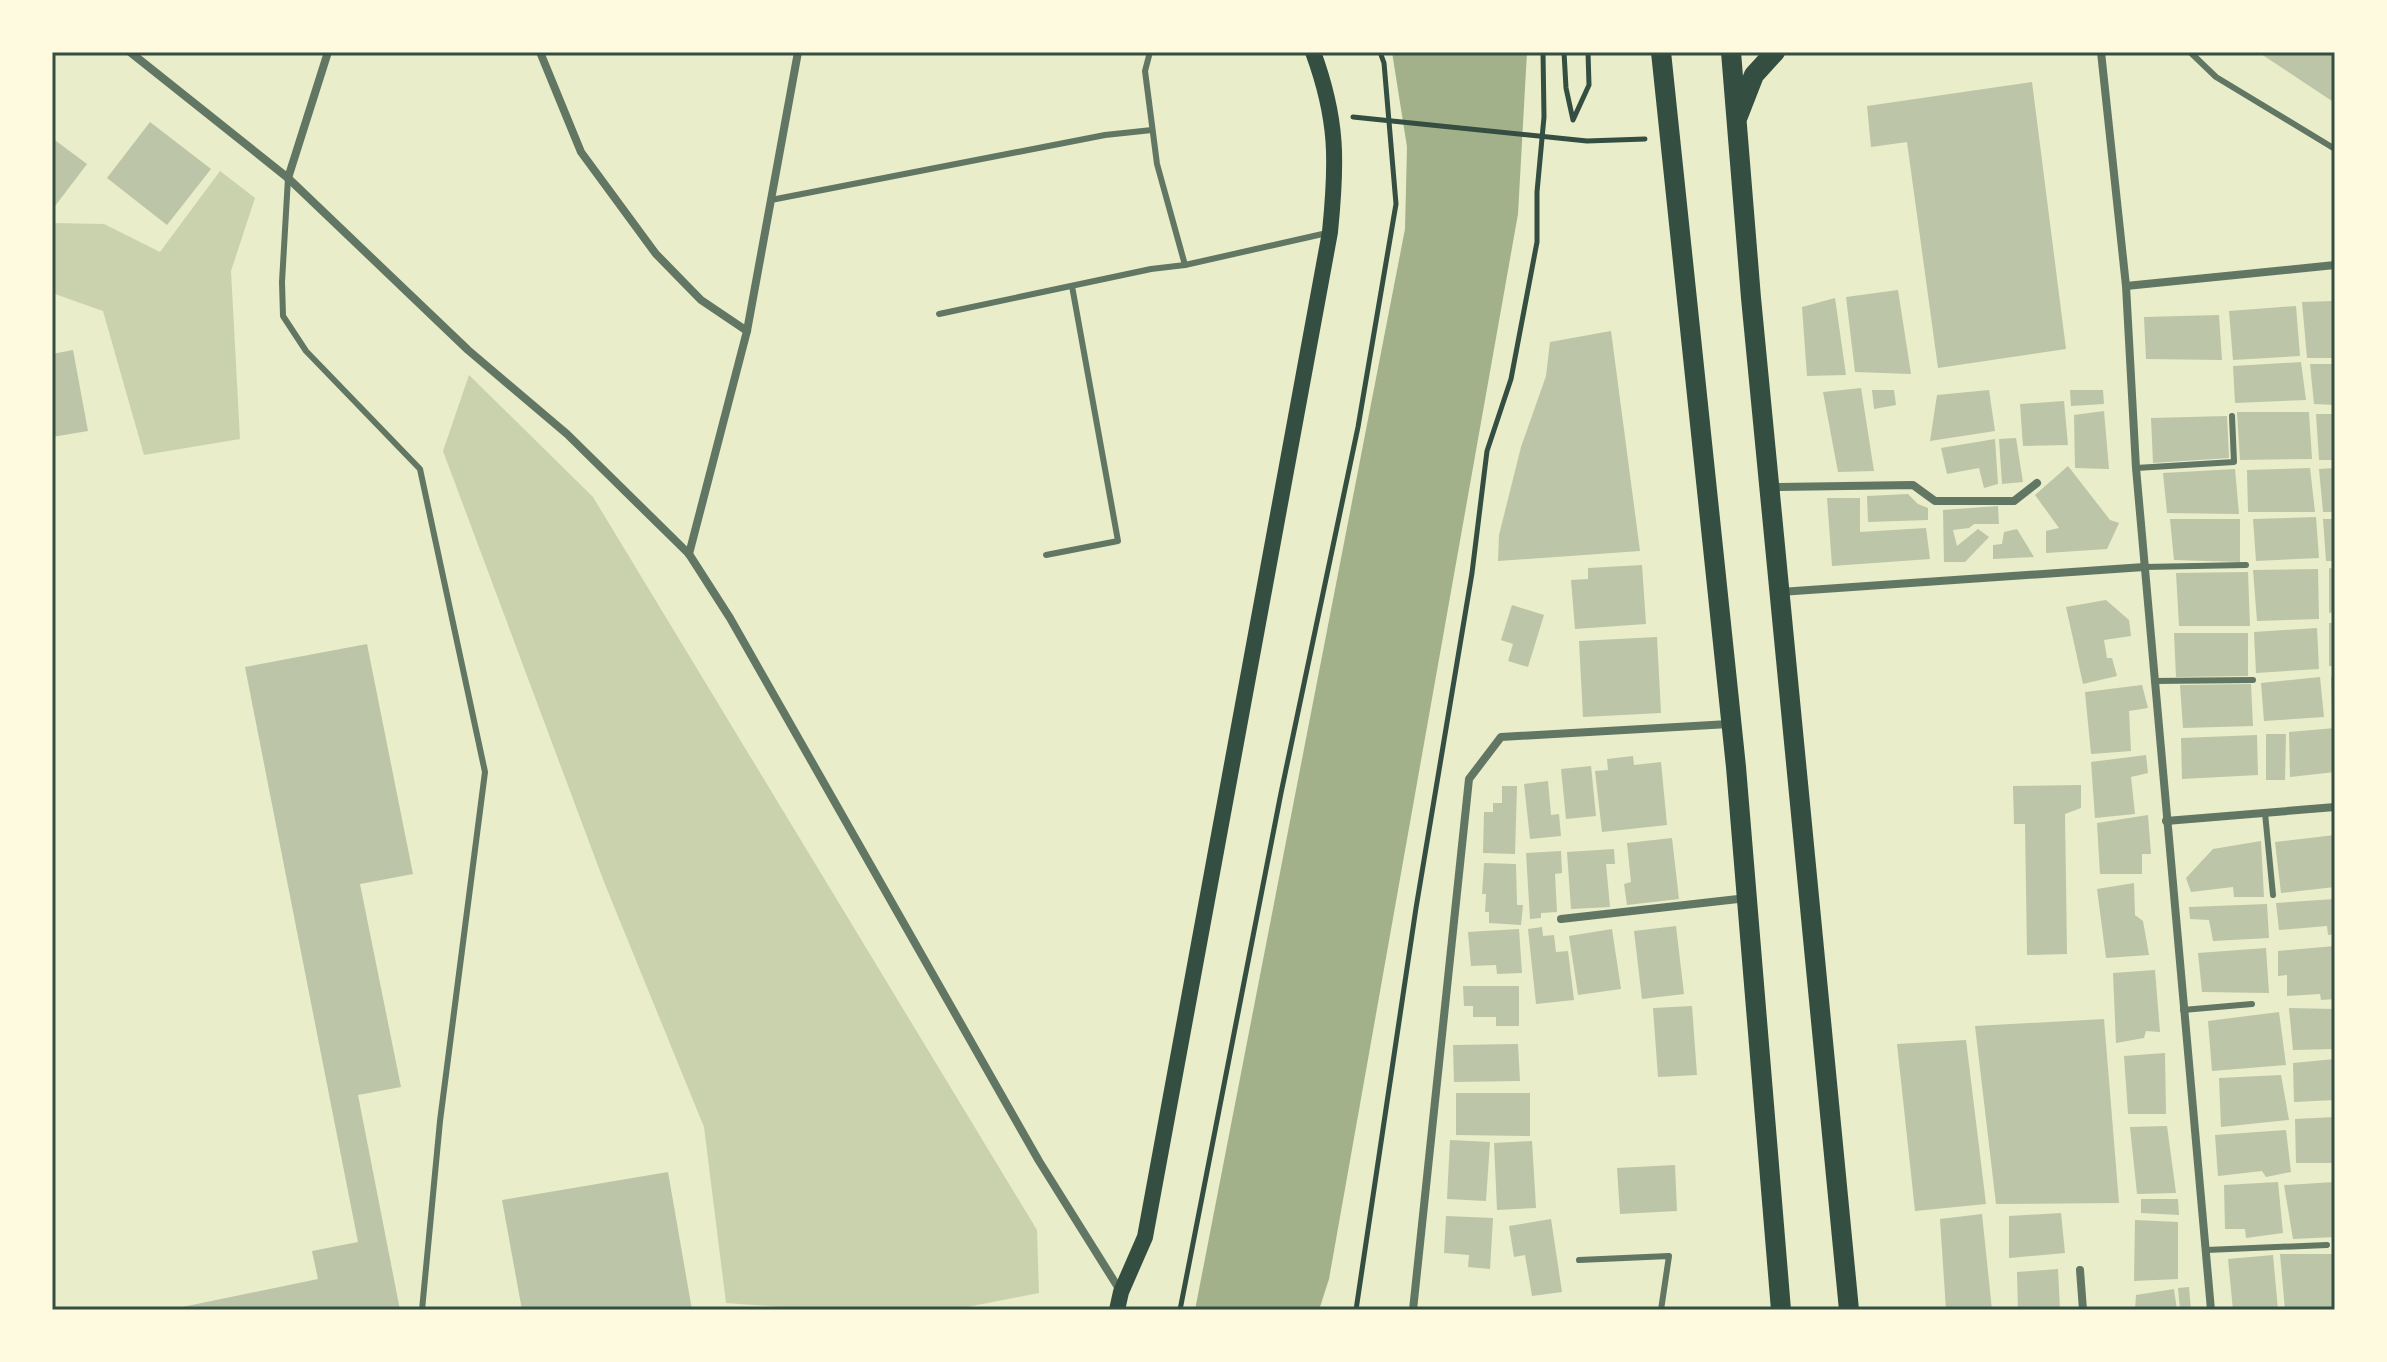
<svg xmlns="http://www.w3.org/2000/svg" width="2387" height="1362" font-family="Commissioner,sans-serif">
  <style>
    .green { fill: #cad2ad }
    .water { fill: #a3b18a }
    .building { fill: #bcc5a7 }
    .lines { fill: none; stroke-linecap: round; stroke-linejoin: round }
    .path { stroke: #344e41; stroke-width: 5 }
    .service { stroke: #617663; stroke-width: 6 }
    .minor { stroke: #617663; stroke-width: 8 }
    .secondary { stroke: #344e41; stroke-width: 16 }
    .primary { stroke: #344e41; stroke-width: 20 }
    .neatline { fill: none; stroke: #344e41; stroke-width: 3 }
  </style>
  <rect width="100%" height="100%" fill="#e9edc9"/>
  <g class="green">
    <path d="M220,171L255,198L231,271L240,439L144,455L103,311L52,293V223L104,224L160,252Z"/>
    <path d="M469,375L593,497L1037,1230L1039,1293L952,1310H825L726,1303L704,1127L604,882L443,451Z"/>
  </g>
  <path class="water" d="M1392,52H1527L1518,214L1329,1279L1319,1310H1195L1405,229L1407,147Z"/>
  <g class="building">
    <path d="M2258,52H2335V103Z"/>
    <path d="M2032,82L2066,349L1938,368L1907,142L1871,147L1867,106Z"/>
    <path d="M150,122L211,169L167,225L107,178Z"/>
    <path d="M52,138L87,164L52,210Z"/>
    <path d="M1898,290L1911,374L1855,372L1846,297Z"/>
    <path d="M1835,298L1846,375L1807,376L1802,307Z"/>
    <path d="M2335,301V358H2307L2302,302Z"/>
    <path d="M2296,306L2300,356L2233,360L2229,311Z"/>
    <path d="M2219,315L2222,360L2146,359L2144,317Z"/>
    <path d="M1611,331L1640,551L1498,561L1499,535L1521,447L1546,376L1550,342Z"/>
    <path d="M73,350L88,431L52,437V354Z"/>
    <path d="M2301,362L2306,400L2235,403L2233,366Z"/>
    <path d="M2310,364H2335V405L2314,404Z"/>
    <path d="M1861,388L1874,471L1838,472L1823,392Z"/>
    <path d="M1872,390H1894L1896,405L1874,409Z"/>
    <path d="M1989,390L1995,431L1930,441L1937,395Z"/>
    <path d="M2070,390H2103L2104,404L2071,406Z"/>
    <path d="M2064,401L2068,445L2023,446L2020,404Z"/>
    <path d="M2104,411L2109,469L2075,468L2074,415Z"/>
    <path d="M2237,412H2309L2312,459L2240,460Z"/>
    <path d="M2316,414H2335V460H2319Z"/>
    <path d="M2227,416L2229,458L2153,463L2151,418Z"/>
    <path d="M2016,438L2023,482L2002,484L1999,439Z"/>
    <path d="M1995,439L1998,484L1984,488L1979,468L1947,474L1941,448Z"/>
    <path d="M2068,466L2110,520L2119,523L2107,549L2046,553V531L2059,528L2035,495Z"/>
    <path d="M2310,468L2315,512H2248L2247,470Z"/>
    <path d="M2335,468V512H2323L2319,469Z"/>
    <path d="M2235,469L2239,514L2167,513L2163,473Z"/>
    <path d="M1908,494L1918,504L1928,508V520L1868,522L1867,496Z"/>
    <path d="M1827,498H1860V532L1926,528L1930,559L1832,566Z"/>
    <path d="M1998,506L1999,524H1974L1969,528L1953,530L1957,546L1978,529L1989,537L1965,562H1944L1943,510Z"/>
    <path d="M2316,517L2319,558L2256,561L2253,519Z"/>
    <path d="M2170,519H2240V562L2174,560Z"/>
    <path d="M2323,519H2335V561H2326Z"/>
    <path d="M2017,529L2034,557L1993,559V545L2002,544L2004,532Z"/>
    <path d="M1642,565L1646,624L1575,629L1571,580L1588,579V568Z"/>
    <path d="M2329,568L2335,569V612L2329,613Z"/>
    <path d="M2318,569L2319,619L2257,621L2253,570Z"/>
    <path d="M2248,572L2250,626H2179L2176,573Z"/>
    <path d="M2106,600L2129,620L2131,636L2104,640L2107,658H2112L2117,676L2083,684L2066,607Z"/>
    <path d="M1512,605L1544,615L1528,667L1508,661L1513,644L1501,640Z"/>
    <rect x="2329" y="623" width="6" height="43"/>
    <path d="M2317,628L2319,669L2256,673L2254,632Z"/>
    <path d="M2174,633H2248V676L2176,677Z"/>
    <path d="M1657,637L1661,713L1583,717L1579,641Z"/>
    <path d="M367,644L413,874L360,884L401,1087L358,1095L400,1310H168L318,1279L312,1251L358,1242L245,667Z"/>
    <path d="M2335,676V711H2332L2331,677Z"/>
    <path d="M2320,677L2324,717L2264,721L2261,683Z"/>
    <path d="M2251,684L2253,726L2183,728L2180,685Z"/>
    <path d="M2142,685L2148,708L2129,711L2131,751L2091,754L2085,692Z"/>
    <path d="M2335,728V772L2290,777L2289,732Z"/>
    <path d="M2266,734H2286L2285,780H2266Z"/>
    <path d="M2257,735L2258,775L2182,779L2181,738Z"/>
    <path d="M2146,755L2148,773L2131,777L2135,814L2095,818L2091,762Z"/>
    <path d="M1633,756L1634,765L1661,762L1667,825L1602,832L1595,771L1608,770L1607,759Z"/>
    <path d="M1591,766L1596,816L1566,819L1561,769Z"/>
    <path d="M1548,781L1551,815L1559,814L1561,836L1530,839L1524,784Z"/>
    <path d="M2081,785V808L2065,814L2067,954L2027,955L2025,824H2014L2013,786Z"/>
    <path d="M1502,786H1517L1515,854L1483,853L1484,812H1493V803H1502Z"/>
    <path d="M2148,815L2151,854H2142V874H2100L2097,823Z"/>
    <path d="M2335,835V887L2281,893L2275,842Z"/>
    <path d="M1672,838L1679,899L1627,905L1624,884L1631,882L1627,843Z"/>
    <path d="M2261,841L2264,897H2234L2233,887L2191,892L2186,878L2213,849Z"/>
    <path d="M1614,849L1615,864H1606L1610,907L1571,909L1567,852Z"/>
    <path d="M1561,851L1562,873L1555,874L1557,912L1541,913V918L1530,919L1526,853Z"/>
    <path d="M1484,863L1516,864L1517,905H1523L1521,925L1489,923V912H1485L1486,894H1482Z"/>
    <path d="M2134,883L2135,915L2143,921L2149,955L2106,958L2097,889Z"/>
    <path d="M2335,899V934L2328,935L2327,926L2279,930L2276,903Z"/>
    <path d="M2267,904L2269,938L2213,941L2209,920L2190,919L2189,907Z"/>
    <path d="M1676,926L1684,994L1642,999L1634,931Z"/>
    <path d="M1542,927L1543,936L1554,935L1556,952L1568,951L1574,1000L1536,1004L1528,929Z"/>
    <path d="M1519,929L1522,973L1497,974L1496,965L1471,966L1468,932Z"/>
    <path d="M1612,929L1621,989L1578,995L1569,936Z"/>
    <path d="M2335,946V999L2321,1000L2320,994L2287,996V975L2278,976V951Z"/>
    <path d="M2266,948L2269,993L2202,992L2198,953Z"/>
    <path d="M2155,970L2160,1032L2146,1031L2144,1038L2116,1043L2113,973Z"/>
    <path d="M1463,986H1519V1026H1496V1017H1473V1006H1464Z"/>
    <path d="M1692,1006L1697,1075L1658,1077L1653,1008Z"/>
    <path d="M2289,1008L2335,1009V1049L2293,1050Z"/>
    <path d="M2279,1012L2286,1065L2212,1071L2208,1021Z"/>
    <path d="M2104,1019L2119,1203L1996,1204L1975,1026Z"/>
    <path d="M1966,1040L1986,1204L1915,1211L1897,1044Z"/>
    <path d="M1518,1044L1520,1081L1454,1082L1453,1045Z"/>
    <path d="M2165,1053L2166,1114H2128L2124,1056Z"/>
    <path d="M2335,1059V1100L2294,1102L2293,1063Z"/>
    <path d="M2281,1075L2289,1120L2221,1127L2219,1078Z"/>
    <path d="M1456,1093H1530V1136L1456,1135Z"/>
    <path d="M2335,1117V1163H2296L2295,1119Z"/>
    <path d="M2167,1126L2176,1193L2137,1194L2130,1127Z"/>
    <path d="M2286,1130L2291,1172L2266,1177L2262,1171L2218,1176L2215,1135Z"/>
    <path d="M1450,1140L1490,1142L1486,1201L1447,1199Z"/>
    <path d="M1532,1141L1536,1208L1497,1210L1494,1143Z"/>
    <path d="M1675,1165L1677,1211L1620,1214L1617,1168Z"/>
    <path d="M668,1172L692,1310H522L502,1200Z"/>
    <path d="M2278,1182L2283,1233L2246,1238L2245,1229H2225L2224,1185Z"/>
    <path d="M2335,1182V1237L2293,1239L2284,1185Z"/>
    <path d="M2141,1199H2178L2179,1215L2141,1213Z"/>
    <path d="M2061,1213L2065,1253L2009,1258V1216Z"/>
    <path d="M1982,1214L1992,1310H1946L1940,1219Z"/>
    <path d="M1446,1216L1493,1218L1490,1269L1468,1267L1469,1255L1444,1253Z"/>
    <path d="M1551,1219L1562,1292L1532,1296L1525,1255L1514,1257L1509,1226Z"/>
    <path d="M2135,1220L2178,1222V1279L2134,1281Z"/>
    <path d="M2280,1254H2333L2335,1310H2285Z"/>
    <path d="M2273,1255L2278,1310H2233L2228,1259Z"/>
    <path d="M2058,1269L2060,1310H2018L2017,1272Z"/>
    <path d="M2189,1287L2191,1310H2180L2178,1288Z"/>
    <path d="M2174,1289L2177,1310H2135L2136,1295Z"/>
  </g>
  <g class="lines">
    <g class="path">
      <path d="M1564,52L1566,88L1573,120L1589,85L1588,52"/>
      <path d="M1353,117L1587,141L1645,139"/>
      <path d="M1180,1310L1281,793L1358,427L1396,204L1384,63L1380,52"/>
      <path d="M1356,1310L1416,908L1472,573L1487,451L1511,379L1537,242V192L1544,117L1543,52"/>
    </g>
    <g class="service">
      <path d="M1150,52L1145,71L1157,164L1185,265"/>
      <path d="M2190,52L2216,77L2335,149"/>
      <path d="M288,178L282,282L283,316L306,351L420,469L485,772L440,1121L422,1310"/>
      <path d="M771,200L1105,135L1152,130"/>
      <path d="M939,314L1151,269L1185,265L1327,233"/>
      <path d="M2136,468L2234,462L2232,416"/>
      <path d="M1046,555L1118,541L1072,286"/>
      <path d="M2144,567L2246,565"/>
      <path d="M2154,681L2253,680"/>
      <path d="M2265,813L2273,895"/>
      <path d="M2183,1010L2252,1004"/>
      <path d="M2206,1250L2327,1245"/>
      <path d="M1579,1260L1669,1256L1661,1310"/>
    </g>
    <g class="minor">
      <path d="M130,52L288,178L468,350L567,434L689,554L730,618L1039,1161L1121,1292"/>
      <path d="M540,52L581,152L656,254L701,300L747,331"/>
      <path d="M2101,52L2126,286L2136,468L2211,1310"/>
      <path d="M288,178L328,52"/>
      <path d="M2126,286L2335,265"/>
      <path d="M1770,487L1913,485L1935,501H2014L2037,483"/>
      <path d="M689,554L747,331L798,52"/>
      <path d="M1780,592L2144,567"/>
      <path d="M2166,821L2335,807"/>
      <path d="M1561,919L1747,898"/>
      <path d="M2080,1270L2083,1310"/>
      <path d="M1413,1310L1469,779L1501,737L1729,724"/>
    </g>
    <path class="secondary" d="M1117,1310L1121,1292L1145,1237L1330,232C1337,162 1338,120 1313,52"/>
    <g class="primary">
      <path d="M1661,52L1736,767L1781,1310"/>
      <path d="M1731,52L1751,298L1849,1310"/>
      <path d="M1738,116L1754,75L1775,52"/>
    </g>
  </g>
  <rect width="2387" height="1362" fill="none" stroke="#fefae0" stroke-width="108"/>
  <rect x="54" y="54" width="2279" height="1254" class="neatline"/>
</svg>
